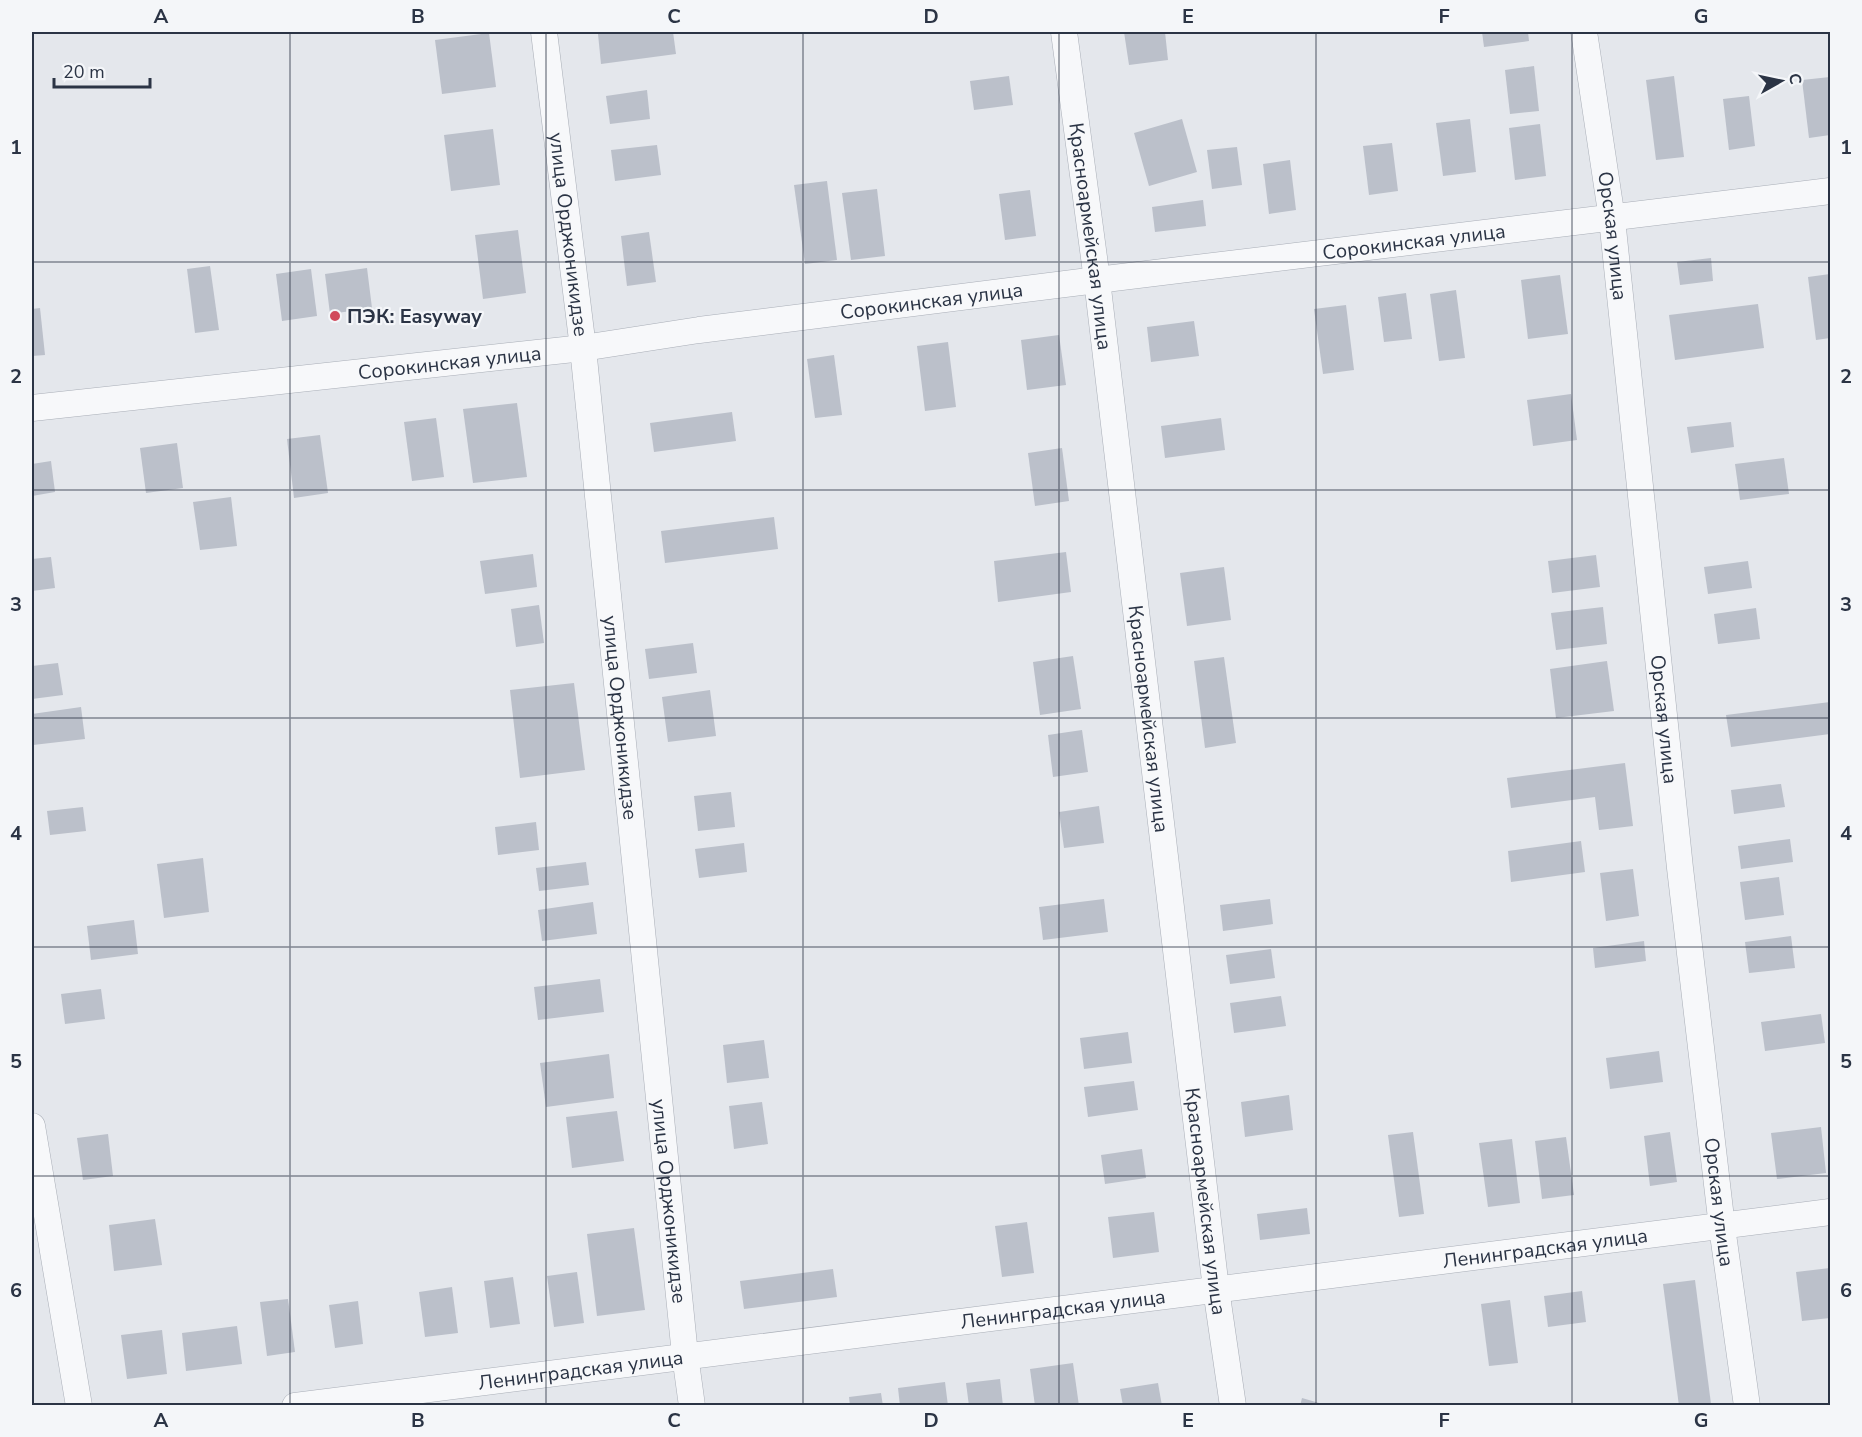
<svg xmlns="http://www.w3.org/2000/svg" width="1862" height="1437" font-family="'Nunito Sans',sans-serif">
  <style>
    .building { fill: #bbc0ca }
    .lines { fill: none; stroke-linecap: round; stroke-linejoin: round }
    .street-casing { stroke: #a9aeb7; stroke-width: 27 }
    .street { stroke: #f7f8fa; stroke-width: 26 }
    .grid { fill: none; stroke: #2b3445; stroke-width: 1.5; stroke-opacity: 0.55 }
    .poi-dot { fill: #d1495b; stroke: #f4f6f9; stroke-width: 2 }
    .labels { text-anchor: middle; stroke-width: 4.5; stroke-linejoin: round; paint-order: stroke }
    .street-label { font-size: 20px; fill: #2b3445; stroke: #f4f6f9 }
    .poi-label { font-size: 20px; font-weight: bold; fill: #2b3445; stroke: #f4f6f9; text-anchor: start }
    .neatline { fill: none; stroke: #2b3445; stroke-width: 2 }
    .grid-label { font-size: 20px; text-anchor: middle; font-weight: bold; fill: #2b3445 }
  </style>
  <rect width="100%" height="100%" fill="#e4e7ec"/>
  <g class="building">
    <path d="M616,32H673L676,54L601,64L598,34Z"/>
    <path d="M1124,32H1165L1168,60L1129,65Z"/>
    <path d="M1482,32H1528L1529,41L1484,47Z"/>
    <path d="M489,33L496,87L442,94L435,40Z"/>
    <path d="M1534,66L1539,111L1510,114L1505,70Z"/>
    <path d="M1009,76L1013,105L974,110L970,81Z"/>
    <path d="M1674,76L1684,157L1656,160L1646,80Z"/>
    <path d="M1830,77V135L1809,138L1802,80Z"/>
    <path d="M647,90L650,119L610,124L606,96Z"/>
    <path d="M1749,96L1755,146L1729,150L1723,99Z"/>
    <path d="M1182,119L1197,172L1149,186L1134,133Z"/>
    <path d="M1470,119L1476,172L1443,176L1436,123Z"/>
    <path d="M1540,124L1546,176L1515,180L1509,128Z"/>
    <path d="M493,129L500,185L451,191L444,135Z"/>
    <path d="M1392,143L1398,191L1369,195L1363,146Z"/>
    <path d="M657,145L661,175L615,181L611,150Z"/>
    <path d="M1237,147L1242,185L1212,189L1207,150Z"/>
    <path d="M1290,160L1296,210L1269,214L1263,164Z"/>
    <path d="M827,181L837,260L805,264L794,185Z"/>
    <path d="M877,189L885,256L851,260L842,193Z"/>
    <path d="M1030,190L1036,236L1005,240L999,194Z"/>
    <path d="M1203,200L1206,226L1155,232L1152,207Z"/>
    <path d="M518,230L526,293L483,299L475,235Z"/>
    <path d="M649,232L656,282L627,286L621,236Z"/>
    <path d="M1711,258L1713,281L1680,285L1677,262Z"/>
    <path d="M210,266L219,330L195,333L187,269Z"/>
    <path d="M367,268L372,308L330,314L325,274Z"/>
    <path d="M311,269L317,316L282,321L276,274Z"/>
    <path d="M1830,274V338L1816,340L1808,277Z"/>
    <path d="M1560,275L1568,334L1528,339L1521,280Z"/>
    <path d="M1456,290L1465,358L1439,361L1430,294Z"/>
    <path d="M1406,293L1412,339L1384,342L1378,297Z"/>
    <path d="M1758,304L1764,348L1675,360L1669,315Z"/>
    <path d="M1346,305L1354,370L1323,374L1314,309Z"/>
    <path d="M40,308L45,355L32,356V309Z"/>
    <path d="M1194,321L1199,356L1151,362L1147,327Z"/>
    <path d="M1059,335L1066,385L1027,390L1021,340Z"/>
    <path d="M948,342L956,407L925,411L917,346Z"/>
    <path d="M834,355L842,415L815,418L807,359Z"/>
    <path d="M1571,394L1577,440L1533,446L1527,400Z"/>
    <path d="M517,403L527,477L473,483L463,409Z"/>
    <path d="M732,412L736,441L654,452L650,423Z"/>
    <path d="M436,418L444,477L412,481L404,422Z"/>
    <path d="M1221,418L1225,450L1165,458L1161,426Z"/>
    <path d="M1731,422L1734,447L1691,453L1687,427Z"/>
    <path d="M320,435L328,493L294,498L287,439Z"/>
    <path d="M177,443L183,488L146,493L140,448Z"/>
    <path d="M1062,448L1069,501L1035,506L1028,453Z"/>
    <path d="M1784,458L1789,494L1740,500L1735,464Z"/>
    <path d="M51,461L55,492L32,496V464Z"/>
    <path d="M231,497L237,546L200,550L193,502Z"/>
    <path d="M774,517L778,549L665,563L661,531Z"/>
    <path d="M1066,552L1071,592L998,602L994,561Z"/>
    <path d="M533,554L537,587L485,594L480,561Z"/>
    <path d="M1596,555L1600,587L1552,593L1548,561Z"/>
    <path d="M51,557L55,588L32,591V559Z"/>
    <path d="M1748,561L1752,588L1708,594L1704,567Z"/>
    <path d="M1224,567L1231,620L1187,626L1180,573Z"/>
    <path d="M539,605L544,643L516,647L511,609Z"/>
    <path d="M1603,607L1607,644L1556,650L1551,613Z"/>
    <path d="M1756,608L1760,639L1718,644L1714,614Z"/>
    <path d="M693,643L697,673L649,679L645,649Z"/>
    <path d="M1073,656L1081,709L1040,715L1033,662Z"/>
    <path d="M1224,657L1236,743L1205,748L1194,661Z"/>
    <path d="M1607,661L1614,711L1556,718L1550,669Z"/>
    <path d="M58,663L63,695L32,699V666Z"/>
    <path d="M574,683L585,770L520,778L510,690Z"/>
    <path d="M710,690L716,736L668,742L662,697Z"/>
    <path d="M1830,702V734L1731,747L1726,715Z"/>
    <path d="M81,707L85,739L33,745L32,714Z"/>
    <path d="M1082,730L1088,772L1053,777L1048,735Z"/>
    <path d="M1625,763L1633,826L1599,830L1595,797L1511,808L1507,778Z"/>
    <path d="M1781,784L1785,807L1734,814L1731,790Z"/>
    <path d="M731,792L735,827L698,831L694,796Z"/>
    <path d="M1099,806L1104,843L1064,848L1059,812Z"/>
    <path d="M83,807L86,831L50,835L47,811Z"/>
    <path d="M536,822L539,850L498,855L495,827Z"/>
    <path d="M1790,839L1793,862L1741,869L1738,846Z"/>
    <path d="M1581,841L1585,872L1511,882L1508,851Z"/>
    <path d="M744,843L747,872L699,878L695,849Z"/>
    <path d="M203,858L209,912L164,918L157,864Z"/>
    <path d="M586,862L589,885L539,891L536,868Z"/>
    <path d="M1633,869L1639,916L1606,921L1600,873Z"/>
    <path d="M1779,877L1784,915L1745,920L1740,882Z"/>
    <path d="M1104,899L1108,932L1043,940L1039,907Z"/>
    <path d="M1270,899L1273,924L1223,931L1220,905Z"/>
    <path d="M593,902L597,934L542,941L538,910Z"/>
    <path d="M134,920L138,954L91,960L87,926Z"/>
    <path d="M1791,936L1795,968L1749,973L1745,942Z"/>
    <path d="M1644,941L1646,961L1595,968L1593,948Z"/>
    <path d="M1271,949L1275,978L1230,984L1226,955Z"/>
    <path d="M600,979L604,1012L538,1020L534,987Z"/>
    <path d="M101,989L105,1019L65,1024L61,994Z"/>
    <path d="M1281,996L1286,1026L1234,1033L1230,1003Z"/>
    <path d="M1821,1014L1825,1043L1765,1051L1761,1022Z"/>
    <path d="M1128,1032L1132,1063L1084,1069L1080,1038Z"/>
    <path d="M764,1040L769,1078L727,1083L723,1045Z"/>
    <path d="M1659,1051L1663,1082L1610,1089L1606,1058Z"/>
    <path d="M609,1054L614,1098L546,1107L540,1063Z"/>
    <path d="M1134,1081L1138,1110L1088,1117L1084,1087Z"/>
    <path d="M1289,1095L1293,1130L1245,1137L1241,1102Z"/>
    <path d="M762,1102L768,1144L734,1149L729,1106Z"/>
    <path d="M617,1111L624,1161L572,1168L566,1117Z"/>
    <path d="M1821,1127L1826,1173L1777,1179L1771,1133Z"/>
    <path d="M1413,1132L1424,1214L1399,1217L1388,1135Z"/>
    <path d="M1670,1132L1677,1182L1650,1186L1644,1136Z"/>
    <path d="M108,1134L113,1176L83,1180L77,1138Z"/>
    <path d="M1566,1137L1574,1195L1542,1199L1535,1141Z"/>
    <path d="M1512,1139L1520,1203L1488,1207L1479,1143Z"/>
    <path d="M1142,1149L1146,1178L1105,1184L1101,1155Z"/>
    <path d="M1307,1208L1310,1234L1260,1240L1257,1214Z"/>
    <path d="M1154,1212L1159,1252L1113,1258L1108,1217Z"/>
    <path d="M155,1219L162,1265L114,1271L109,1225Z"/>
    <path d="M1027,1222L1034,1273L1002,1277L995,1226Z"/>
    <path d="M634,1228L645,1310L597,1316L587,1234Z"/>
    <path d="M1830,1268V1318L1802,1321L1796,1272Z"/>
    <path d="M833,1269L837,1297L744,1309L740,1281Z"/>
    <path d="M577,1272L584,1323L554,1327L547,1276Z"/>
    <path d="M513,1277L520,1324L490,1328L484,1281Z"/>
    <path d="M1695,1280L1711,1404L1679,1406L1663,1284Z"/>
    <path d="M452,1287L458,1333L425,1337L419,1292Z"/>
    <path d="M1582,1291L1586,1322L1548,1327L1544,1296Z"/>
    <path d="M288,1299L295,1352L267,1356L260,1302Z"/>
    <path d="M1510,1300L1518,1363L1489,1366L1481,1304Z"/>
    <path d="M358,1301L363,1344L335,1348L329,1305Z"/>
    <path d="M237,1326L242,1364L186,1371L182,1333Z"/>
    <path d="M162,1330L167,1374L127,1379L121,1335Z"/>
    <path d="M1073,1363L1079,1406H1035L1030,1369Z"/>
    <path d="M1000,1379L1003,1406H969L966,1383Z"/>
    <path d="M945,1382L948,1406H900L898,1388Z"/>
    <path d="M1158,1383L1162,1406H1123L1120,1389Z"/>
    <path d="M881,1393L883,1406H850L849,1397Z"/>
    <path d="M1302,1398L1326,1405V1406H1300Z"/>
  </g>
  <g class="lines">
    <defs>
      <g id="street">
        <path id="s1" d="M544,32L583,348L685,1355L692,1406"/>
        <path id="s2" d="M1064,32L1097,280L1216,1289L1233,1406"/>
        <path id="s3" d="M1584,32L1612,219L1680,868L1722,1227L1747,1406"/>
        <path id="s4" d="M32,408L583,348L699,330L1097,280L1830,191"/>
        <path d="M32,1126L79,1406"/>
        <path id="s5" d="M295,1406L1830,1212"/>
      </g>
    </defs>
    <use href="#street" class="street-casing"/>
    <use href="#street" class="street"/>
  </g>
  <path class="grid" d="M290,32V1406M546,32V1406M803,32V1406M1059,32V1406M1316,32V1406M1572,32V1406M32,262H1830M32,490H1830M32,718H1830M32,947H1830M32,1176H1830"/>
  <circle class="poi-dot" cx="335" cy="316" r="6"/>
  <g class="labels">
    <g class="street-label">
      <text dy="7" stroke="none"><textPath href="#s1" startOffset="204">улица Орджоникидзе</textPath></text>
      <text dy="7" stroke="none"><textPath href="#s3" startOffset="206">Орская улица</textPath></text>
      <text dy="7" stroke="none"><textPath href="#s2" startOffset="206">Красноармейская улица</textPath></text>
      <text dy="7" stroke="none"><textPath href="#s4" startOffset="1392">Сорокинская улица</textPath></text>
      <text dy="7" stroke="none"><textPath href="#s4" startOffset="906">Сорокинская улица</textPath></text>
      <text dy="7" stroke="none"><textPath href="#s4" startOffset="420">Сорокинская улица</textPath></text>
      <text dy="7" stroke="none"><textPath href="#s1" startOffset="690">улица Орджоникидзе</textPath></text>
      <text dy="7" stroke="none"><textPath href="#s2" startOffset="692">Красноармейская улица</textPath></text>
      <text dy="7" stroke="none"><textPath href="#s3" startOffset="692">Орская улица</textPath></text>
      <text dy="7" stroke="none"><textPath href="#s2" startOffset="1178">Красноармейская улица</textPath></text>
      <text dy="7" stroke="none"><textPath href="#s3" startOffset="1178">Орская улица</textPath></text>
      <text dy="7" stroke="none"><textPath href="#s1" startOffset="1176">улица Орджоникидзе</textPath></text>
      <text dy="7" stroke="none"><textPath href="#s5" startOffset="1260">Ленинградская улица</textPath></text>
      <text dy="7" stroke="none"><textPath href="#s5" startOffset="774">Ленинградская улица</textPath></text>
      <text dy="7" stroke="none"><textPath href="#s5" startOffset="288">Ленинградская улица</textPath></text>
    </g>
    <g class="poi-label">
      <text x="347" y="323">ПЭК: Easyway</text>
    </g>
  </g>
  <rect width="1862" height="1437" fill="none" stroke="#f4f6f9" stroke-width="66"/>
  <g transform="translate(1781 81) rotate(81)" stroke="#f4f6f9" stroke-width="4.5" paint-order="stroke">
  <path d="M0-4.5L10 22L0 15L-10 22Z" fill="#2b3445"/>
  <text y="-9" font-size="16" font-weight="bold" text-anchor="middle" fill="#2b3445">С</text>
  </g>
  <path d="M54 78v9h96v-9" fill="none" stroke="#2b3445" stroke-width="3"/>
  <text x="63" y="78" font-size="18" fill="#2b3445" stroke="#f4f6f9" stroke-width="4.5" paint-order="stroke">20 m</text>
  <rect x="33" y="33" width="1796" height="1371" class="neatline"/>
  <g class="grid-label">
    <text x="161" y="23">A</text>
    <text x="418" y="23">B</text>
    <text x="674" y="23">C</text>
    <text x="931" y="23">D</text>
    <text x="1188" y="23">E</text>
    <text x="1444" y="23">F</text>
    <text x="1701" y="23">G</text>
    <text x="16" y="154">1</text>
    <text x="1846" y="154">1</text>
    <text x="16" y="383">2</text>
    <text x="1846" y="383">2</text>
    <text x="16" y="611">3</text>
    <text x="1846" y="611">3</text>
    <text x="16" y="840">4</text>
    <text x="1846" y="840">4</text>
    <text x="16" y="1068">5</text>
    <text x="1846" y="1068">5</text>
    <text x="16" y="1297">6</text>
    <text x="1846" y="1297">6</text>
    <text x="161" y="1427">A</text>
    <text x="418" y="1427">B</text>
    <text x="674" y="1427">C</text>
    <text x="931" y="1427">D</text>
    <text x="1188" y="1427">E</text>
    <text x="1444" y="1427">F</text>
    <text x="1701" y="1427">G</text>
  </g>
</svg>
